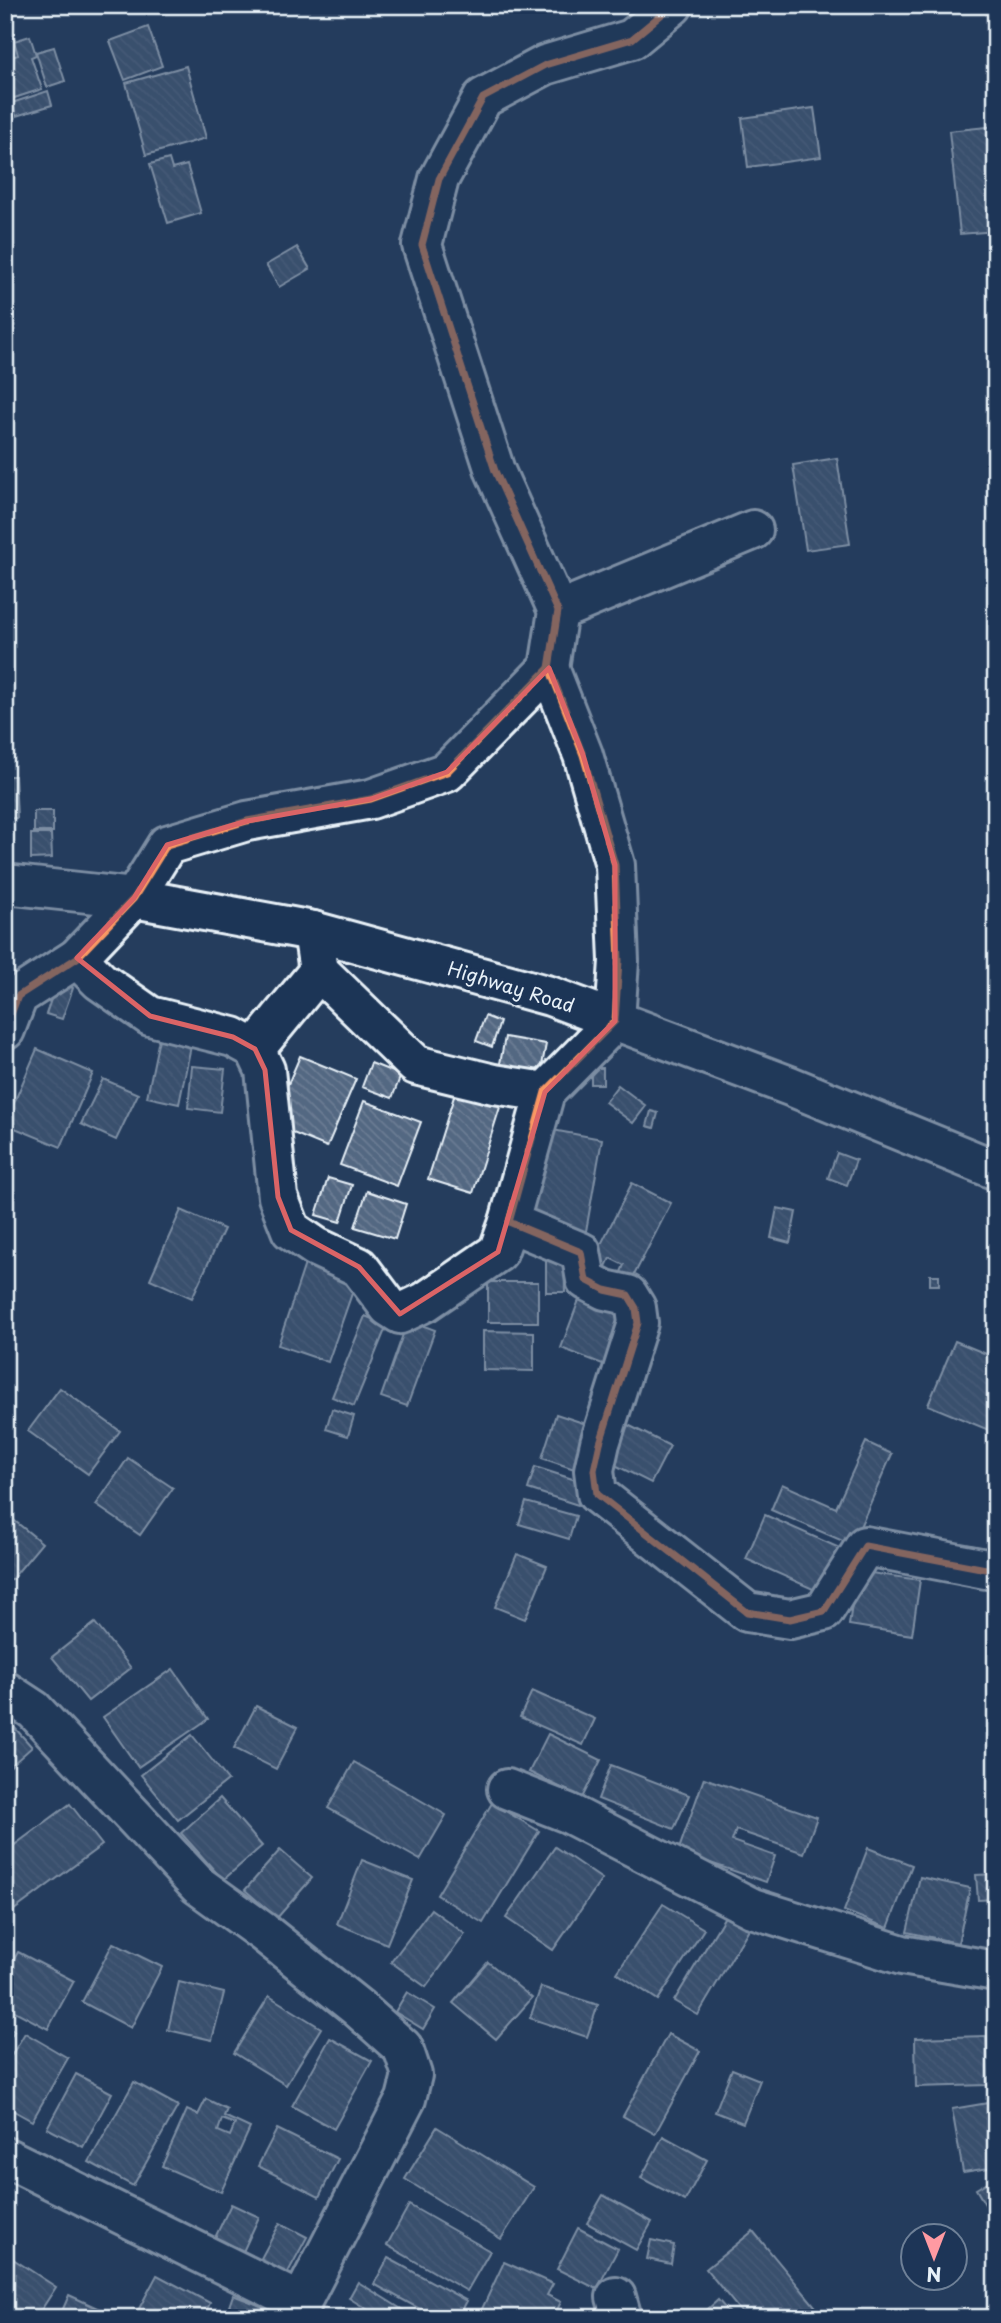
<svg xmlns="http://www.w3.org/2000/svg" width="1001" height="2323" font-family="'Playpen Sans',sans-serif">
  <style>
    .building { fill: url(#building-back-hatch); stroke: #e8f1f8; stroke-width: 2; fill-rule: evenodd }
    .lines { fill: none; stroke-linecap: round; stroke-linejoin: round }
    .minor-casing { stroke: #e8f1f8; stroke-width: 44 }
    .minor { stroke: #1d3557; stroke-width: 38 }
    .cycleway-casing { stroke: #1d3557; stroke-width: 11 }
    .cycleway { stroke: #f99763; stroke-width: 7 }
    .marked { fill: none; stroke: #db6466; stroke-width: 5; stroke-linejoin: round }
    .labels { text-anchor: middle; stroke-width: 7; stroke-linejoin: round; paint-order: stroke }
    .street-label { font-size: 19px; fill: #e8f1f8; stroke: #1d3557 }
  </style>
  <defs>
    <pattern id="building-back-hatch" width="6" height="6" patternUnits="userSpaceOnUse" patternTransform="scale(1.75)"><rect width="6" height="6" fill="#536782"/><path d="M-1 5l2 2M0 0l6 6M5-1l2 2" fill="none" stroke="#6c7d94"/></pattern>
  </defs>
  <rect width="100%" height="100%" fill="#253d5d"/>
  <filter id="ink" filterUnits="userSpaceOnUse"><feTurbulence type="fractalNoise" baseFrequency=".0143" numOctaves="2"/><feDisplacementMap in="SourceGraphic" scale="14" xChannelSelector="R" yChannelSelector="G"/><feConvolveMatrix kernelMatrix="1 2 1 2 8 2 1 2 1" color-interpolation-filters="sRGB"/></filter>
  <g filter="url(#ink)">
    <g class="building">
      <path d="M148,27L162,66L125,80L110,41Z"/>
      <path d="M30,36L36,55L31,57L42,89L5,101V59L18,55L14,41Z"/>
      <path d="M54,47L65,81L47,87L36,52Z"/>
      <path d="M186,66L206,138L146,155L126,83Z"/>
      <path d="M48,91L52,105L16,116L12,103Z"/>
      <path d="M814,108L821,157L748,167L742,118Z"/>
      <path d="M996,126V231L960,234L949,131Z"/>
      <path d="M169,159L172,169L187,165L201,213L168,223L150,164Z"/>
      <path d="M297,247L310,269L279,287L266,265Z"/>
      <path d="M837,458L850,544L806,550L793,465Z"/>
      <path d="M5,776H15L17,818L5,819Z"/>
      <rect x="34" y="811" width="19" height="21"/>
      <path d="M31,834H51L52,858L31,859Z"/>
      <path d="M57,982L73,988L62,1019L46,1014Z"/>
      <path d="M485,1016L500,1022L492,1047L476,1041Z"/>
      <path d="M161,1029L193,1036L179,1104L147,1097Z"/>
      <path d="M505,1037L546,1044L540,1076L499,1069Z"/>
      <path d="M37,1049L93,1073L61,1147L5,1124Z"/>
      <path d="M300,1056L356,1079L327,1147L271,1124Z"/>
      <path d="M371,1063L401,1075L392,1098L362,1087Z"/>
      <path d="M192,1066L225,1069L220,1112L188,1108Z"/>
      <rect x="591" y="1068" width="12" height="16"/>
      <path d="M103,1079L138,1094L116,1140L81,1124Z"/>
      <path d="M618,1085L646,1106L633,1123L605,1102Z"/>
      <path d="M456,1090L501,1104L473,1193L428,1179Z"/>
      <path d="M364,1101L421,1122L397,1186L340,1165Z"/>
      <path d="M651,1111L658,1113L654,1128L647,1126Z"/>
      <path d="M547,1129L602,1139L585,1237L530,1228Z"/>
      <path d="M837,1153L856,1160L847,1185L828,1178Z"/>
      <path d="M328,1178L352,1185L340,1222L316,1215Z"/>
      <path d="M632,1183L671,1203L629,1285L618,1279L624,1265L610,1258L602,1275L589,1268Z"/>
      <path d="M367,1191L406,1204L395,1239L355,1227Z"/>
      <path d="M777,1208L796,1212L790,1243L771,1238Z"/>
      <path d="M181,1210L224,1229L192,1298L150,1279Z"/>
      <path d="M564,1249L565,1292H546V1250Z"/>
      <path d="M306,1261L357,1279L328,1362L278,1345Z"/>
      <rect x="930" y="1275" width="9" height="10"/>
      <rect x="488" y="1282" width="50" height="40"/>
      <path d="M579,1300L632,1320L613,1368L561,1348Z"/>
      <path d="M365,1316L387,1325L354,1406L332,1397Z"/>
      <path d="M408,1320L435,1330L407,1406L381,1397Z"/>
      <path d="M483,1331L534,1332V1371L483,1370Z"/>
      <path d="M955,1341L996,1358V1433L928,1405Z"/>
      <path d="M60,1388L120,1431L88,1474L28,1431Z"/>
      <path d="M332,1409L354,1416L348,1436L326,1429Z"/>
      <path d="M556,1414L601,1429L586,1473L542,1458Z"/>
      <path d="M618,1420L670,1446L651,1483L599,1457Z"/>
      <path d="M866,1442L892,1454L852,1545L771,1510L782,1484L836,1508Z"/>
      <path d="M128,1458L173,1488L140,1535L96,1505Z"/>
      <path d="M535,1467L585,1483L578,1505L528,1489Z"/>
      <path d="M526,1502L576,1516L569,1539L519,1524Z"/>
      <path d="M5,1513L42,1543L11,1580L5,1575Z"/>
      <path d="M765,1515L844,1550L824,1594L746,1559Z"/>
      <path d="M517,1554L547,1566L525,1619L495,1607Z"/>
      <path d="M857,1571L920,1580L912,1635L849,1625Z"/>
      <path d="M95,1623L131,1668L88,1701L52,1657Z"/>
      <path d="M173,1669L208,1719L138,1767L103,1717Z"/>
      <path d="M532,1691L595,1719L583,1745L520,1717Z"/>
      <path d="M256,1706L298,1727L276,1769L234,1748Z"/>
      <path d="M5,1717L32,1747L5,1771Z"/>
      <path d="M548,1734L601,1760L582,1798L529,1772Z"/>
      <path d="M192,1735L228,1780L178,1820L141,1775Z"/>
      <path d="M354,1762L446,1815L420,1860L328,1808Z"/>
      <path d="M611,1765L689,1795L674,1829L598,1799Z"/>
      <path d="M704,1778L817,1817L804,1853L736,1830L732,1841L775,1856L766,1882L678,1852Z"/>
      <path d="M220,1798L262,1846L223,1880L181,1833Z"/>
      <path d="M492,1803L539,1831L483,1923L437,1895Z"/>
      <path d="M70,1804L102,1845L14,1910L5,1898V1852Z"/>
      <path d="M555,1847L602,1879L553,1950L506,1918Z"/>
      <path d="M868,1848L912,1865L888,1928L844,1911Z"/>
      <path d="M280,1850L312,1878L277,1918L245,1890Z"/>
      <path d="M362,1860L413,1880L387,1944L337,1924Z"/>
      <path d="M996,1874V1899L978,1900L976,1875Z"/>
      <path d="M920,1877L970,1888L958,1943L907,1932Z"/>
      <path d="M663,1904L704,1929L658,2000L617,1973Z"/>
      <path d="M431,1909L465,1934L426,1987L391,1962Z"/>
      <path d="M727,1913L750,1927L698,2015L674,2001Z"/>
      <path d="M113,1943L162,1967L131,2028L82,2002Z"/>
      <path d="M18,1952L74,1981L48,2029L5,2006V1976Z"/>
      <path d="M488,1962L532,1998L496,2039L453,2003Z"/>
      <path d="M179,1982L224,1993L212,2040L168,2030Z"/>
      <path d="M541,1987L598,2005L587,2037L530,2018Z"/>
      <path d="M407,1992L435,2009L423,2029L395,2012Z"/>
      <path d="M269,1996L321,2028L286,2085L234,2053Z"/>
      <path d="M5,2026L14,2031L5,2048Z"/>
      <path d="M25,2033L68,2058L32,2121L5,2106V2066Z"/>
      <path d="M668,2034L700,2051L655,2134L623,2116Z"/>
      <path d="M986,2036L988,2085L916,2087L915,2038Z"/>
      <path d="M330,2038L372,2061L334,2129L292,2106Z"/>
      <path d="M732,2069L760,2080L743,2123L715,2112Z"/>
      <path d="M76,2074L112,2093L83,2147L47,2128Z"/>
      <path d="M134,2082L178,2106L133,2186L89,2162Z"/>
      <path d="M206,2099L227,2109L224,2116L250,2128L221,2192L162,2166L187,2110L198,2115ZM222,2119L235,2124L230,2136L218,2131Z"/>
      <path d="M994,2102L996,2167L963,2172L952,2109Z"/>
      <path d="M437,2127L534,2187L501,2239L405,2179Z"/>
      <path d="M277,2129L338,2159L319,2197L258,2166Z"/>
      <path d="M663,2136L707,2160L685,2201L641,2178Z"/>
      <path d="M996,2177V2223L976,2189Z"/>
      <path d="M603,2195L652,2222L636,2250L587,2223Z"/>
      <path d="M231,2204L259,2217L241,2256L212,2244Z"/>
      <path d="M409,2205L490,2251L467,2291L387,2245Z"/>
      <path d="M280,2223L307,2237L286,2276L259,2262Z"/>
      <path d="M578,2228L618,2249L597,2289L557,2269Z"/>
      <path d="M753,2231L819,2311L812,2318H746L706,2269Z"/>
      <path d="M651,2240L674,2245L671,2264L647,2259Z"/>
      <path d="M7,2255L56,2287L36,2318H16L5,2311Z"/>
      <path d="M388,2258L467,2301L458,2318H436L374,2284Z"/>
      <path d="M504,2262L553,2284L547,2295L561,2302L553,2318H495L481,2311Z"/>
      <path d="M157,2275L210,2303L203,2318H134Z"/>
      <path d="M358,2282L411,2315L409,2318H381L349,2298Z"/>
      <path d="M69,2295L119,2318H59Z"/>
      <path d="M233,2295L269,2309L266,2318H225Z"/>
      <path d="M718,2300L734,2318H698Z"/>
    </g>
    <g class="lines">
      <defs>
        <g id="minor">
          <path d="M558,611L753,530"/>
          <path d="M549,668L583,755L615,865L619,961L615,1021L545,1092L509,1222L581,1252L586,1280L605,1290L628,1295L636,1308L638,1323L600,1443L594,1470L597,1494L747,1612L790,1619L824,1611L865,1546L986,1569L996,1566"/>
          <path d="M5,884L134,898L313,931L550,996L790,1086L996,1170"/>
          <path d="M313,931L319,971L416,1065L494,1084L545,1092"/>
          <path d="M77,958L100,981L150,1016L233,1037L255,1049L265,1070L278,1197L291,1230L316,1247L359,1267L389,1307L400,1314L425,1302L498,1252L509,1222"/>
          <path d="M5,1030L18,996L77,958L134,898L167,845L247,821L371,799L447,772L549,668L558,611L495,471L422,245L439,179L483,98L545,65L632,39L673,5"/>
          <path d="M255,1049L319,971"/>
          <path d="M5,1691L34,1710L198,1885L263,1932L358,2008L403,2048L412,2075L406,2099L293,2318"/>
          <path d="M507,1789L568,1813L752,1908L902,1955L996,1971"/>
          <path d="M5,2157L302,2303"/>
          <path d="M616,2297L622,2318"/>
        </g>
      </defs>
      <use href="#minor" class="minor-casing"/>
      <use href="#minor" class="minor"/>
      <defs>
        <g id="cycleway">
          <path d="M549,668L583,755L615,865L619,961L615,1021L545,1092L509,1222L581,1252L586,1280L605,1290L628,1295L636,1308L638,1323L600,1443L594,1470L597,1494L747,1612L790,1619L824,1611L865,1546L986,1569L996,1566"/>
          <path d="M5,1030L18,996L77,958L134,898L167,845L247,821L371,799L447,772L549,668L558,611L495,471L422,245L439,179L483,98L545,65L632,39L673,5"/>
        </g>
      </defs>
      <use href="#cycleway" class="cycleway-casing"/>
      <use href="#cycleway" class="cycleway"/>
    </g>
  </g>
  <path d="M0 0H1001V2323H0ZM549,668L583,755L615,865V1021L545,1092L498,1252L400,1314L359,1267L291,1230L278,1197L265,1070L255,1049L233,1037L150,1016L77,958L134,898L167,845L247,821L371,799L447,772Z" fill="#253d5d" fill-opacity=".55" fill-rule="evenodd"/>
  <path class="marked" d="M549,668L583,755L615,865V1021L545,1092L498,1252L400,1314L359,1267L291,1230L278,1197L265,1070L255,1049L233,1037L150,1016L77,958L134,898L167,845L247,821L371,799L447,772Z"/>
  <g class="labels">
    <g class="street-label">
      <text transform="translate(511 987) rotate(17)" y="7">Highway Road</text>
    </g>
  </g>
  <rect width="1001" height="2323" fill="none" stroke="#1d3557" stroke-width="28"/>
  <rect x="14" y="14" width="973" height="2295" fill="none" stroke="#e8f1f8" stroke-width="2.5" filter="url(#ink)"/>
  <g transform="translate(934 2257) rotate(180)"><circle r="33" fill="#1d3557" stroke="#6e8097" stroke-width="2"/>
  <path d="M0-5L12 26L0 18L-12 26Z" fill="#ff9aa2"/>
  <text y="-10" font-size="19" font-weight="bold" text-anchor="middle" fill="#e8f1f8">N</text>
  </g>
</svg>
